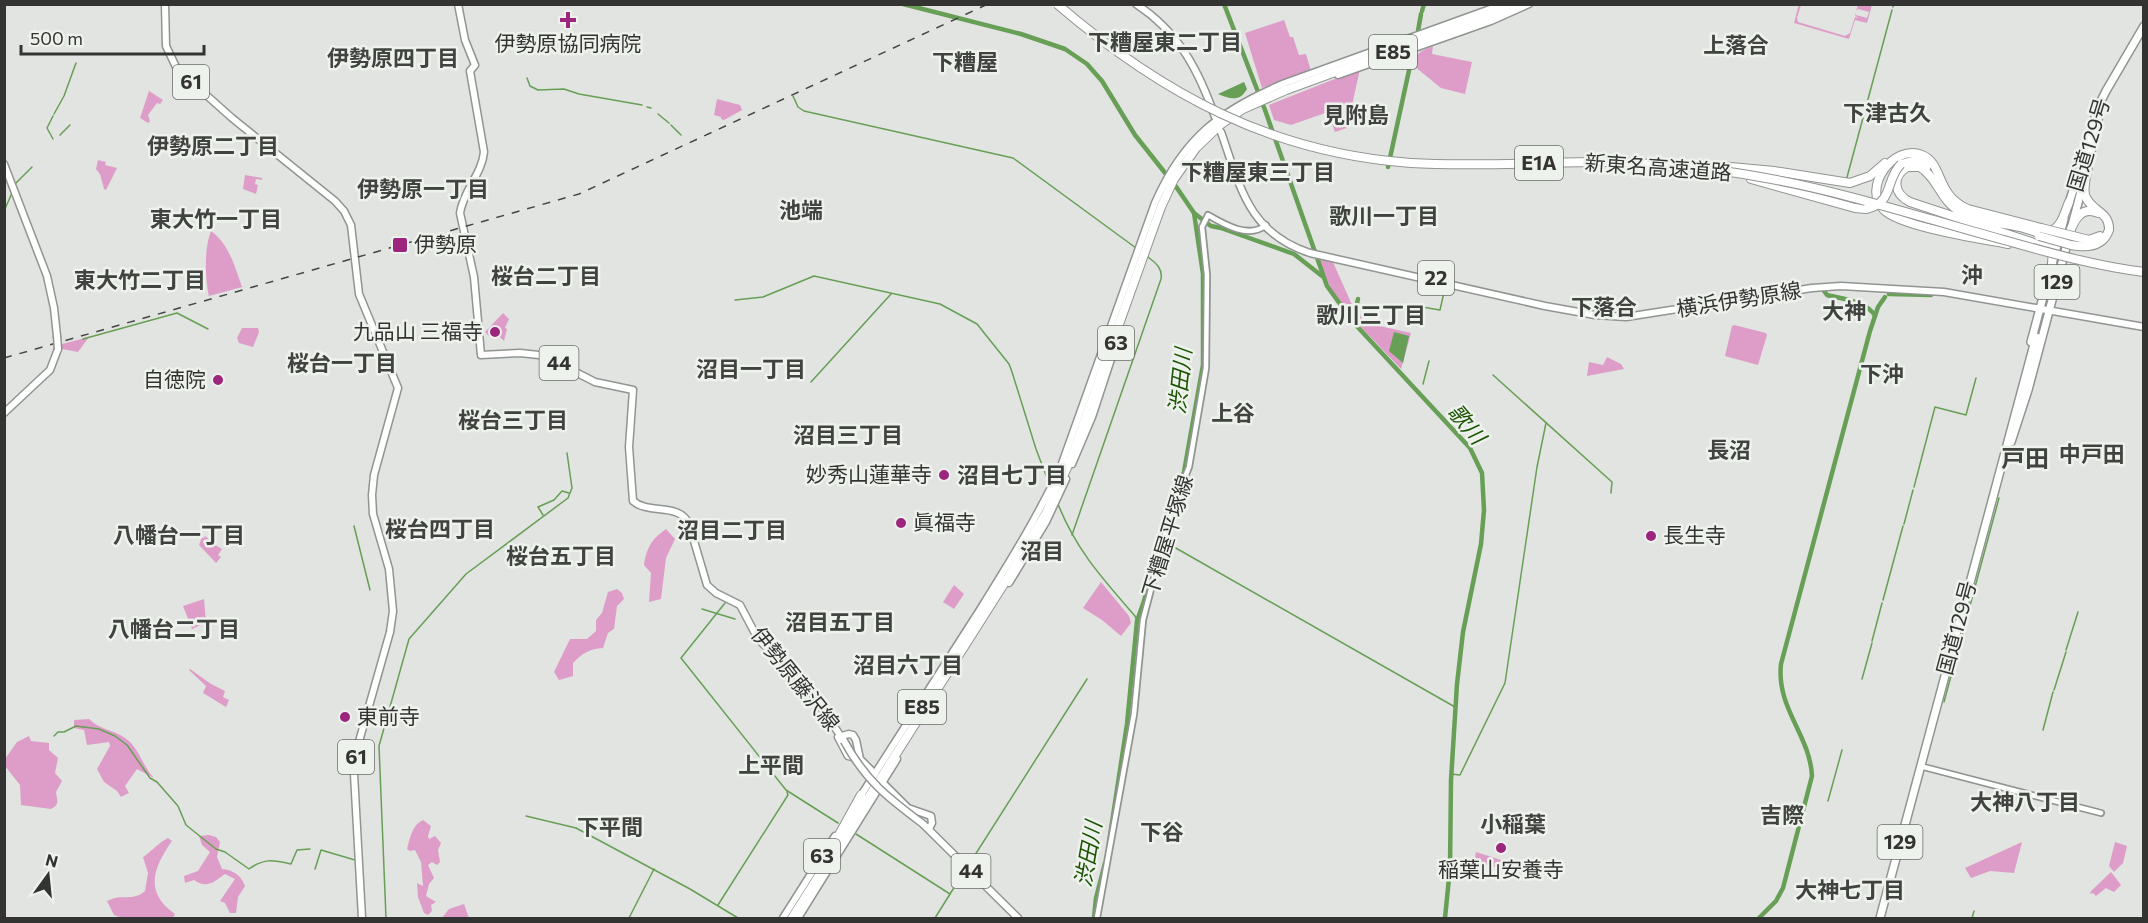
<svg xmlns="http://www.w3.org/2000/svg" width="2148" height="923" font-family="Commissioner,'Noto Sans JP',sans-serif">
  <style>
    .green { fill: #de9dc8 }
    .water { fill: #679f56 }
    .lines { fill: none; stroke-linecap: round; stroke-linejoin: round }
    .stream { stroke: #679f56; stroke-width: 1.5 }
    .river { stroke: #679f56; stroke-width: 4.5 }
    .secondary-casing { stroke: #919591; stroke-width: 8 }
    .primary-casing { stroke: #919591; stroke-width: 9 }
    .trunk-casing { stroke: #919591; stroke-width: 10 }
    .motorway-casing { stroke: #919591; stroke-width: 10 }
    .secondary { stroke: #fff; stroke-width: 4.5 }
    .primary { stroke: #fff; stroke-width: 6 }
    .trunk { stroke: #fff; stroke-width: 7 }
    .motorway { stroke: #fff; stroke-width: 8 }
    .rail { stroke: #464745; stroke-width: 1.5; stroke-dasharray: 8 8; stroke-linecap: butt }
    .primary-bridge-casing { stroke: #919591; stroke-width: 9; stroke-linecap: butt }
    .motorway-bridge-casing { stroke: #919591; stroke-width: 10; stroke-linecap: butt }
    .primary-bridge { stroke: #fff; stroke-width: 6 }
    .motorway-bridge { stroke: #fff; stroke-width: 8 }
    .poi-dot { fill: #9c257e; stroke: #eef2ed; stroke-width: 2 }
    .labels { text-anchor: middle; stroke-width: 5; stroke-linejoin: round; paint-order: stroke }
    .shield { fill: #eef2ed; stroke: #6b6d6a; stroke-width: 1.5 }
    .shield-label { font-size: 20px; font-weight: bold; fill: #333432 }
    .poi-label { font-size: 21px; fill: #333432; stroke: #eef2ed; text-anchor: start }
    .street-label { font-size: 21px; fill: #333432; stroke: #eef2ed }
    .neighbourhood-label { font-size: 22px; font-weight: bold; fill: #40433f; stroke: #eef2ed }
    .water-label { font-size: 22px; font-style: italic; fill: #1d5404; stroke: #eef2ed }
    .quarter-label { font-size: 24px; font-weight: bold; fill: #40433f; stroke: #eef2ed }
  </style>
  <rect width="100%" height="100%" fill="#e1e4e0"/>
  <g class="green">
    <path d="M1799,4L1801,5L1797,18L1798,22L1845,36L1850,33L1855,17L1858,18L1855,15V13L1856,15L1867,18L1869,12L1858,9L1856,11L1858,5H1872L1867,23L1855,20L1849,39L1794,23Z"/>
    <path d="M1284,20L1290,37H1293L1299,55L1306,54L1311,71L1262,88L1245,33Z"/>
    <path d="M1433,46L1432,54L1472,62L1465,94L1441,88L1414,66C1414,53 1423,50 1433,46Z"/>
    <path d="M1360,69L1347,128L1335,132L1328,112L1291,125L1274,120L1269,105Z"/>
    <path d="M149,91L163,100L160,104L157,103L148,115L150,121L148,123L140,118Z"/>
    <path d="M717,99L740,105L742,110L724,120L721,119V117L714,115Z"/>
    <path d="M98,160L106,162L105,165L117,168L106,190L104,189L100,174L96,169Z"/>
    <path d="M245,175L262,178V180L256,179L255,184L258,185L256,194L243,189Z"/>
    <path d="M211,231C229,244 235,267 242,287L209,296C205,279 204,248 211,231Z"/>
    <path d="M1318,257L1332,260L1353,307L1366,323L1411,333L1401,369L1341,306L1332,292Z"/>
    <path d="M503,313L509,319L505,328L507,329L504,341L496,333L489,336L485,332Z"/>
    <path d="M1734,325L1766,333L1767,335L1758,365L1725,356L1732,326Z"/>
    <path d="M242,328H258L259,332L253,347L239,343L237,338Z"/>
    <path d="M89,337L78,352L62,349V344Z"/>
    <path d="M1607,357L1621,364L1624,369L1587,376L1589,362L1603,365Z"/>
    <path d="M666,529L675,539L666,558L661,599L649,602L651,573L644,565C647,547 651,540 666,529Z"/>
    <path d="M205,536L209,539L208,541L222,549L218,555L221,557L216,563L199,545L202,537L204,538Z"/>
    <path d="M1101,582L1129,616L1131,623L1121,636L1102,620L1083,608Z"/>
    <path d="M954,585L964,594L954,609L943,602Z"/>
    <path d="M617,589L622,593L624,599L617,606L614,629L608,633L603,648C589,649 583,653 573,663V676L559,680L554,672L570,639H587L596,631V620L602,613L608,592Z"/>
    <path d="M204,599L206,622L192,629L183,606Z"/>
    <path d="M190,669L211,684L225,691L223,697L229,700L226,707L203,693L206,686L189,670Z"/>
    <path d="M89,719C101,731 118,730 130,742C140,752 144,768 154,778L137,769L125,786L129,793L121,797L117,791L104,782L97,769L110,746L109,742L87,745L84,730L74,728V720Z"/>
    <path d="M29,736L31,741L49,743V750L58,758L55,773L62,781L56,792C57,800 60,805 51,809L21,805L20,785L5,766V759L17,742Z"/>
    <path d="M423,820L431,826L428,836L429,839L435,836L441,843L438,850L440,862L437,865L432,862L428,865L434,878L429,884L426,896L436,902L431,905L432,911L428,915L424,913L418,897L417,883L423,886L421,862L415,850L410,851L407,849C410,838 412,825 423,820Z"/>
    <path d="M209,835L216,837L220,842L217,857L222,869C233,870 241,875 245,886L238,897L236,913H230L225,903L220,901L235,879L225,874C214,882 207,889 194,880L185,883L184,876L198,871L210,852L202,845L199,836Z"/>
    <path d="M168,838L172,841C153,868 144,892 175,914L173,918H122L114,915L107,901C122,893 133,902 145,891L148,873L143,857C152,851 158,843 168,838Z"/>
    <path d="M2022,842L2014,873L1990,871L1971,878L1965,868Z"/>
    <path d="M2115,842L2127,846L2123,863L2114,872L2109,866Z"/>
    <path d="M1476,852L1501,860L1499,868L1474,862Z"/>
    <path d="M2111,872L2121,885L2114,892L2106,888L2096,896L2093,893L2090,894L2091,891Z"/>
    <path d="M464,904L469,918H442L449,909Z"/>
  </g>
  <g class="water">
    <path d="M1244,82L1247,89C1240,102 1230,99 1218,94Z"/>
    <path d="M1394,332L1409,336L1403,363L1389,351Z"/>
  </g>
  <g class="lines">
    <g class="stream">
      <path d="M1893,7V4"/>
      <path d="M527,78L530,86L538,90L564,89L579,94L642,105"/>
      <path d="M793,96L798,107L804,111L1013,158L1136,248"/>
      <path d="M647,107L651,108"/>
      <path d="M54,114L64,96L76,63"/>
      <path d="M658,114L669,123"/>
      <path d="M671,125L681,135"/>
      <path d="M60,135L70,125"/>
      <path d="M53,139L47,128L53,116"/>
      <path d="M1846,181L1892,10"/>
      <path d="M15,184L32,167"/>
      <path d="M4,211L12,193"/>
      <path d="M735,300L763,297L814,276L940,304L977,324L1009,364L1012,372L1036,449L1050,486"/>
      <path d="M1422,307L1440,310L1445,288"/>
      <path d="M83,339L177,313L208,329"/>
      <path d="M1493,375L1612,482L1611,493"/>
      <path d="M811,382L891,294"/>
      <path d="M1423,384L1429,361"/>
      <path d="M1914,487L1935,407L1966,415L1976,378"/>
      <path d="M1058,504C1076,550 1103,579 1135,616L1137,621"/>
      <path d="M543,515L538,507L554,500L562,491L569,493"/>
      <path d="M1904,524L1913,490"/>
      <path d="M354,526L370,590"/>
      <path d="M1072,535L1161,279C1163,269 1156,263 1148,257"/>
      <path d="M1167,543L1455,707"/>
      <path d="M1883,600L1903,526"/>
      <path d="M725,603L681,658L786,790L838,823"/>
      <path d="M702,609L735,619"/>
      <path d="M1872,641L1882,603"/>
      <path d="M2066,650L2078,612"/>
      <path d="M1862,679L1872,643"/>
      <path d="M2054,690L2066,652"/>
      <path d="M1944,702L1999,498"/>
      <path d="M2043,730L2053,692"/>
      <path d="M54,736L58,732H64L76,726L99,729L115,736L127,745L150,778L157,782L178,806L186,825L216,849L225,852L249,869C264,858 273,860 291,864L297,850L310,849"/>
      <path d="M1451,774L1460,775L1505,683L1537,467L1546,423"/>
      <path d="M1828,801L1842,750"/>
      <path d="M526,816L576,828L690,889L738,918"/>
      <path d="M856,834L950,894"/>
      <path d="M968,866L1087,679"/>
      <path d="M315,869L321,850L355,860"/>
      <path d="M718,905L788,795L787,792"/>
      <path d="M386,918L379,746L409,639L466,574L568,498L572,488L567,453"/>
      <path d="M629,918L654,869"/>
      <path d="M935,918L965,870"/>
      <path d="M1972,918L1974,911"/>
    </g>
    <g class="river">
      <path d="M903,4L1021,34L1065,49L1087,64L1102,81L1135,135L1177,188L1194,213L1203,274V365L1184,472L1168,511L1144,601L1137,621L1127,724L1109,842"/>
      <path d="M1224,4L1265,110L1327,286L1353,322L1470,448L1482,473L1484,510L1481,544L1463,632L1457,684L1451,780L1450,868L1445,918"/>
      <path d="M1422,11L1424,4"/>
      <path d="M1418,31L1421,14"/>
      <path d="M1388,167L1413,52"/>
      <path d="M1194,213L1211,226L1221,228L1294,254L1322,276"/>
      <path d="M1824,291L1827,295C1842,299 1867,301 1875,316"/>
      <path d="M1889,294L1931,295"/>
      <path d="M1355,312L1358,299"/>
      <path d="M1094,918L1096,898L1105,863"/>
      <path d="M1759,918L1776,901L1783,888L1812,776C1810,735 1776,708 1781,664L1870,331L1878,307L1885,297"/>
    </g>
    <defs>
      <g id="secondary">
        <path d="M1920,766L2101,813"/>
        <path d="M1097,918L1134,714L1143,620L1171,512L1189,467L1206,368L1207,275L1202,227L1208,215C1225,225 1249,239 1266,225"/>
      </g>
      <g id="primary">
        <path d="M165,4L166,46L177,69L232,118L335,201L344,211L351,225L359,294L398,388L374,475L372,495L373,514L389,569L393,611L390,632L358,745L354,774L362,918"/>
        <path d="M458,4L465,40L475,65L470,71L484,152C482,174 463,191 460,213L474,277L481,355L520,353L539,355L550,359L595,382L633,390L629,447L633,501C649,515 679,502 689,524L707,585L716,593L740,605L758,639L806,685L844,741"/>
        <path d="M1136,4C1179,32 1199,71 1215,117"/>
        <path d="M1338,75L1491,21L1529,4"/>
        <path d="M1221,132C1240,186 1248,233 1310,253L1545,306L1595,315L1626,317L1812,288L1841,286L1944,292L2144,327"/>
        <path d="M4,164L47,276L54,308L57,336"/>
        <path d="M4,413L50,370L58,349"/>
        <path d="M1072,464L1092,417L1115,347"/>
        <path d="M1009,583L1046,522L1066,479"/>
        <path d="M860,759L848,756L838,737L849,734L853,735L856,740L860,759L875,774"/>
        <path d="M883,783L908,808L931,816L932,823L929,829"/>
        <path d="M860,797C900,734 941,671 981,608C1009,563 1037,518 1060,469L1155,203C1184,137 1221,110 1285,83L1504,4"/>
        <path d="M923,824L1018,918"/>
        <path d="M783,918L835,836"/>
        <path d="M798,918L897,759"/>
      </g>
      <g id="trunk">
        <path d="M2086,150L2098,107L2106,91L2144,26"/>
        <path d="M2087,170L2099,115"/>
        <path d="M2068,206L2087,147"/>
        <path d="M2031,342L2064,219"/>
        <path d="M2011,442L2028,390L2083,184"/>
        <path d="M1880,918L2036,337"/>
      </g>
      <g id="motorway">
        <path d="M1901,164L1916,160L1927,166"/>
        <path d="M1720,166L1774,171L1850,183L1870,176L1885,163"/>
        <path d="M1751,179L1855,208L1866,209"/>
        <path d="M2049,232C2062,227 2064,214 2069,202"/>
        <path d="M2069,234C2074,221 2081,205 2098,213"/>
        <path d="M2073,236L2089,240L2100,236"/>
        <path d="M2008,244C1982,239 1901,227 1884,210C1861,188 1894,143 1922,155C1944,164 1935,195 1968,209L2041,228"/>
        <path d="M2071,245C2087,248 2103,247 2109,230C2110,211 2090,211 2085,195C2083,186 2087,174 2088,165"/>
        <path d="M2052,265L2053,247L2047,237C2021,222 1987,226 1961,212C1941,202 1938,178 1920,167H1907C1891,177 1894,194 1910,202L2052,249"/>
        <path d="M834,844L861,795"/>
        <path d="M792,918L1007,579L1046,513L1070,461L1161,207L1174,179L1196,148L1220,125L1243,109L1286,90L1521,4"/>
      </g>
    </defs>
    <use href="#secondary" class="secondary-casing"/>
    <use href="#primary" class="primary-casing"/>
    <use href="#trunk" class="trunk-casing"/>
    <use href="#motorway" class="motorway-casing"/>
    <use href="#secondary" class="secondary"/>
    <use href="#primary" class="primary"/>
    <use href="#trunk" class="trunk"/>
    <use href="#motorway" class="motorway"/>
    <path class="rail" d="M4,358L579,194L988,4"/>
    <defs>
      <g id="primary-bridge">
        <path d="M57,336L58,349"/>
        <path d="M844,741C866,781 887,797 923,824"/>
      </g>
      <g id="motorway-bridge">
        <path d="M1057,4C1162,94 1271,153 1411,163C1474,167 1537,162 1600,162C1654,163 1707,167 1760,177C1842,191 1923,218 2004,240C2050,253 2096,266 2144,272"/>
        <path d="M1866,209C1894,203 1885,180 1901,164"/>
        <path d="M2041,228L2073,236"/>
        <path d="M2039,236L2071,245"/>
      </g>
    </defs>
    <use href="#primary-bridge" class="primary-bridge-casing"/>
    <use href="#motorway-bridge" class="motorway-bridge-casing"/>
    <use href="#primary-bridge" class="primary-bridge"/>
    <use href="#motorway-bridge" class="motorway-bridge"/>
  </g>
  <g class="poi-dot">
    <path d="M565 11h6v6h6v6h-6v6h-6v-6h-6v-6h6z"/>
    <rect x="392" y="237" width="16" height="16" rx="3"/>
    <circle cx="495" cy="332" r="6"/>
    <circle cx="218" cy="380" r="6"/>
    <circle cx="944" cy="475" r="6"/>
    <circle cx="901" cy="523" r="6"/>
    <circle cx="1651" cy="536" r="6"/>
    <circle cx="345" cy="717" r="6"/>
    <circle cx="1501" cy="848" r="6"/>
  </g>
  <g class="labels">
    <g class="shield">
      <rect x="1369" y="35" width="48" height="34" rx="4.5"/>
      <rect x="173" y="65" width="36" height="34" rx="4.5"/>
      <rect x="1515" y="146" width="48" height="34" rx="4.5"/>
      <rect x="1418" y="261" width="36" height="34" rx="4.5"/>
      <rect x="2034.5" y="265" width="45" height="34" rx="4.5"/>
      <rect x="1098" y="326" width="36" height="34" rx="4.5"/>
      <rect x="539.5" y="346" width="39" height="34" rx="4.5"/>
      <rect x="898" y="690" width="48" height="34" rx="4.5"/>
      <rect x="338" y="740" width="36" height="34" rx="4.5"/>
      <rect x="1877.5" y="825" width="45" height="34" rx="4.5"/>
      <rect x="804" y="839" width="36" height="34" rx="4.5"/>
      <rect x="951.5" y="854" width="39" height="34" rx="4.5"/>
    </g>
    <g class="shield-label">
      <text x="1393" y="59">E85</text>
      <text x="191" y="89">61</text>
      <text x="1539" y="170">E1A</text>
      <text x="1436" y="285">22</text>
      <text x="2057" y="289">129</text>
      <text x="1116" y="350">63</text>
      <text x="559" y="370">44</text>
      <text x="922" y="714">E85</text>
      <text x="356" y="764">61</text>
      <text x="1900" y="849">129</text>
      <text x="822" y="863">63</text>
      <text x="971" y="878">44</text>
    </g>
    <g class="poi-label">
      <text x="568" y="51" text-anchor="middle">伊勢原協同病院</text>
      <text x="414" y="252">伊勢原</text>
      <text x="483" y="339" text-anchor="end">九品山 三福寺</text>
      <text x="206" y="387" text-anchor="end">自徳院</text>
      <text x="932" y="482" text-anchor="end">妙秀山蓮華寺</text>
      <text x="913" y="530">眞福寺</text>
      <text x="1663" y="543">長生寺</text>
      <text x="357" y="724">東前寺</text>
      <text x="1501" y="877" text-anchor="middle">稲葉山安養寺</text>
    </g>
    <g class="street-label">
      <text transform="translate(2089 145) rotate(-73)" y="7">国道129号</text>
      <text transform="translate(1658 168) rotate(4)" y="7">新東名高速道路</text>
      <text transform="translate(1739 300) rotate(-9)" y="7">横浜伊勢原線</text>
      <text transform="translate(1168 536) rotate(-73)" y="7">下糟屋平塚線</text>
      <text transform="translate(1957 628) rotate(-75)" y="7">国道129号</text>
      <text transform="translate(795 679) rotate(51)" y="7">伊勢原藤沢線</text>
    </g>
    <g class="neighbourhood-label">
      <text x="1165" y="50">下糟屋東二丁目</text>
      <text x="1736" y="53">上落合</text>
      <text x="393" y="66">伊勢原四丁目</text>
      <text x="965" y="70">下糟屋</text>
      <text x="1887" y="121">下津古久</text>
      <text x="1356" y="123">見附島</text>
      <text x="213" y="154">伊勢原二丁目</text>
      <text x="1258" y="180">下糟屋東三丁目</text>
      <text x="423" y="197">伊勢原一丁目</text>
      <text x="801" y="218">池端</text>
      <text x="1384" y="224">歌川一丁目</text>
      <text x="216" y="227">東大竹一丁目</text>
      <text x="1972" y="283">沖</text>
      <text x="546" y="284">桜台二丁目</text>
      <text x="140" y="288">東大竹二丁目</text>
      <text x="1604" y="315">下落合</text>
      <text x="1844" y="319">大神</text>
      <text x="1371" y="323">歌川三丁目</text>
      <text x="342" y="371">桜台一丁目</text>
      <text x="751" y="377">沼目一丁目</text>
      <text x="1882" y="382">下沖</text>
      <text x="1233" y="421">上谷</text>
      <text x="513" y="428">桜台三丁目</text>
      <text x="848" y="443">沼目三丁目</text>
      <text x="1729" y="458">長沼</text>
      <text x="2092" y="462">中戸田</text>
      <text x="1012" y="483">沼目七丁目</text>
      <text x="440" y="537">桜台四丁目</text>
      <text x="732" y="538">沼目二丁目</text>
      <text x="179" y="543">八幡台一丁目</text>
      <text x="1042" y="559">沼目</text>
      <text x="561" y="564">桜台五丁目</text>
      <text x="840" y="630">沼目五丁目</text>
      <text x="174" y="637">八幡台二丁目</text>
      <text x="908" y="673">沼目六丁目</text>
      <text x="771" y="773">上平間</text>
      <text x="2025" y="810">大神八丁目</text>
      <text x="1782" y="823">吉際</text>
      <text x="1513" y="832">小稲葉</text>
      <text x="610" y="835">下平間</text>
      <text x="1162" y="840">下谷</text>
      <text x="1850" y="898">大神七丁目</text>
    </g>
    <g class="water-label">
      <text transform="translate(1180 381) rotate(-84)" y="8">渋田川</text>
      <text transform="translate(1467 424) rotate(50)" y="8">歌川</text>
      <text transform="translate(1088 854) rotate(-80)" y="8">渋田川</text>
    </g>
    <g class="quarter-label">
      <text x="2025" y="467">戸田</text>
    </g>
  </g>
  <rect width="2148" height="923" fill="none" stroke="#333432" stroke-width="12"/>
  <g transform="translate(48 875) rotate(15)" stroke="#eef2ed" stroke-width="4.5" paint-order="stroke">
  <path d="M0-4.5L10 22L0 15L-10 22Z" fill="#333432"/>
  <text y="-9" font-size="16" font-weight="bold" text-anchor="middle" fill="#333432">N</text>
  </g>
  <path d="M21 45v9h183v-9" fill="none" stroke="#333432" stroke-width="3"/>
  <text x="30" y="45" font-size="18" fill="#333432" stroke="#eef2ed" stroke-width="4.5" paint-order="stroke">500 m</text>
</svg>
